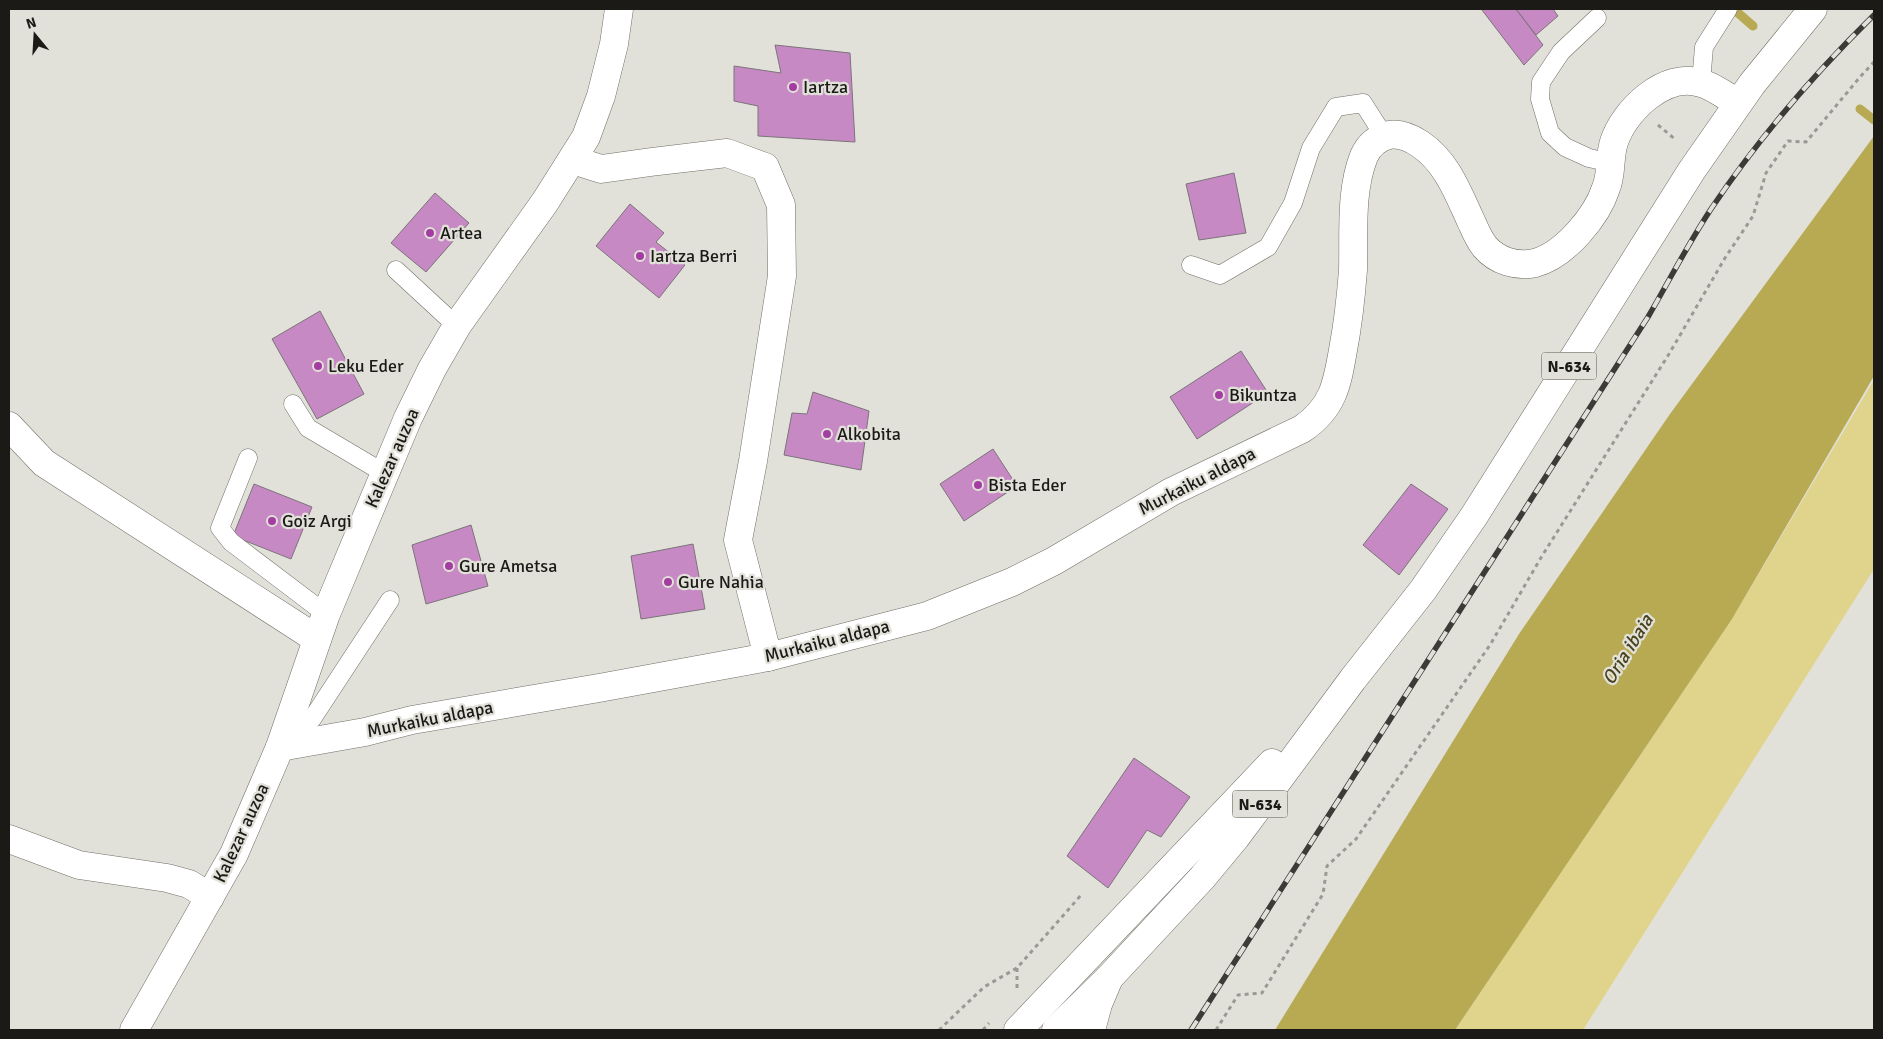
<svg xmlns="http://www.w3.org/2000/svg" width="1883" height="1039" font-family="Signika,sans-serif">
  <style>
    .green { fill: #e0d48c }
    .water { fill: #b8a953 }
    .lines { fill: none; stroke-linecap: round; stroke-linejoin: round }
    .stream { stroke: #b8a953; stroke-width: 9 }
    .building { fill: #c789c4; stroke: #7a747a }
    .service-casing { stroke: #706f68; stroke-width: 19 }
    .minor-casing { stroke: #706f68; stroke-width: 29 }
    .trunk-casing { stroke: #706f68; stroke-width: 29 }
    .path { stroke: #9a9993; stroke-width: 3; stroke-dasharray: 4 4; stroke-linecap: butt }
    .service { stroke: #fff; stroke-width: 18 }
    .minor { stroke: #fff; stroke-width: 28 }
    .trunk { stroke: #fff; stroke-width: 28 }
    .rail-casing { stroke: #3c3b37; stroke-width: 5.5 }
    .rail { stroke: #e2e1d9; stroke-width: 4; stroke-dasharray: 11; stroke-linecap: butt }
    .poi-dot { fill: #a33da2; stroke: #e2e1d9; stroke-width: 2 }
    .labels { text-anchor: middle; stroke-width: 4.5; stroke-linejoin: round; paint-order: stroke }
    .shield { fill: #e2e1d9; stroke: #575651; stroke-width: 1 }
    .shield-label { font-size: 16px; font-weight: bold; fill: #1b1a17 }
    .poi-label { font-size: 18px; fill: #1b1a17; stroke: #e2e1d9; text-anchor: start }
    .street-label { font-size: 18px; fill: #1b1a17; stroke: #e2e1d9 }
    .water-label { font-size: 19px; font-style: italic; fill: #48421d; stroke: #e2e1d9 }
  </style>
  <rect width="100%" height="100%" fill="#e2e1d9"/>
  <path class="green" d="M1874,380V569L1583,1030H1455L1732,619Z"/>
  <path class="water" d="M1874,136V376L1732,619L1455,1030H1275L1519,634L1670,414Z"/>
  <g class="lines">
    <g class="stream">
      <path d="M1737,12L1753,26"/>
      <path d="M1860,109L1874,120"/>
    </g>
  </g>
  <g class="building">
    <path d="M1484,9H1516L1543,45L1524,65L1482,10Z"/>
    <path d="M1516,9H1553L1558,16L1536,35Z"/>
    <path d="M775,45L850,53L855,142L758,136V106L734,101V66L781,73Z"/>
    <path d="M1234,173L1246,233L1199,240L1186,184Z"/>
    <path d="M435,193L469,223L426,272L391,243Z"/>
    <path d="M630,204L664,233L656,242L685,265L659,298L596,246Z"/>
    <path d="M320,311L364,394L317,419L272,339Z"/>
    <path d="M1241,351L1268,393L1197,439L1170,397Z"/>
    <path d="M813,392L869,411L861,470L784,455L792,413L807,414Z"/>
    <path d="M993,449L1017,486L964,521L940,484Z"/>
    <path d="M254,484L312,507L291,559L233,536Z"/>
    <path d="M1411,484L1448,509L1399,575L1363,545Z"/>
    <path d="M471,525L488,586L426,604L412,545Z"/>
    <path d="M693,544L705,609L641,619L631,556Z"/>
    <path d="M1134,758L1190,797L1161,837L1147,830L1108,888L1067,856Z"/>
  </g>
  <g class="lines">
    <defs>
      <g id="service">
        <path d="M1597,18L1561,52L1541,82L1540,99L1550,133L1565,147L1589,158L1611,163"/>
        <path d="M1701,82L1704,47L1728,9"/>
        <path d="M1191,265L1220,275L1268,247L1293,203L1311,148L1336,107L1363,103L1384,136"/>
        <path d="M396,270L448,318L458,324"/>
        <path d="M293,404L308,428L384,473"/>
        <path d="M248,458L220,528L231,542L326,614"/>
        <path d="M284,744L312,719L390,600"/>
      </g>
      <g id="minor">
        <path d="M573,160L601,169L651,162L727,153L765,167L781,205L782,276L753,461L738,540L768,657"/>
        <path d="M9,426L44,463L317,639"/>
        <path d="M280,747L365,732L412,720L599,688L768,657L927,616L1012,582L1054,561L1171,492L1302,429C1333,408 1337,385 1343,350C1348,324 1351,296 1353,270C1354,233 1350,191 1364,156C1369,145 1377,138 1389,135C1401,133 1411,138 1420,144C1447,162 1458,193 1471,221C1475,230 1479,240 1485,247C1497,261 1517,267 1535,263C1565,255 1597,216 1606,188C1612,174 1609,157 1614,142C1624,111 1665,71 1701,83C1713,86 1727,97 1738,103"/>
        <path d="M9,839L79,865L167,878L189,884L210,897"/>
        <path d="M134,1030L234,854L280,747L326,614L408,418L432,369L458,324L545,202L586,137L601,96L614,44L619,9"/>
        <path d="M1091,1030L1098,1004L1109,978"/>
      </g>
      <g id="trunk">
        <path d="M1018,1030L1272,763"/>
        <path d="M1056,1030L1109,978L1202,878L1236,837L1353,679L1423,590L1474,516L1692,170L1752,84L1813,9"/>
      </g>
    </defs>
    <use href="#service" class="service-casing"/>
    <use href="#minor" class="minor-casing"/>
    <use href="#trunk" class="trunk-casing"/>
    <g class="path">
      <path d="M1658,125L1676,140"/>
      <path d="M1017,988V968"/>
      <path d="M939,1030L984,987L1017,968L1082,894"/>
      <path d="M983,1030L989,1023"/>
      <path d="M1216,1030L1238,995L1262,993L1323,894L1327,866L1356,839L1490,645L1542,556L1669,354L1725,258L1753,216L1766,173L1788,141L1806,142L1860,77L1874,62"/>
    </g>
    <use href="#service" class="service"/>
    <use href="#minor" class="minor"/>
    <use href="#trunk" class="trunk"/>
    <defs>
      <path id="rail" d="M1191,1030L1648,317C1669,281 1688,244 1711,209C1758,139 1814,74 1874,15"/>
    </defs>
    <use href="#rail" class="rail-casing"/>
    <use href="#rail" class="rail"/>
  </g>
  <g class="poi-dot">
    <circle cx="793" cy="87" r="5"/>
    <circle cx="430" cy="233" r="5"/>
    <circle cx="640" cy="256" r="5"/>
    <circle cx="318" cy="366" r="5"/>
    <circle cx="1219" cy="395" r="5"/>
    <circle cx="827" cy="434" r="5"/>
    <circle cx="978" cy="485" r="5"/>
    <circle cx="272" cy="521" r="5"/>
    <circle cx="449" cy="566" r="5"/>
    <circle cx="668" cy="582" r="5"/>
  </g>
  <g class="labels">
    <g class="shield">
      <rect x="1541.5" y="352.5" width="55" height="27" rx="4"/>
      <rect x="1232.5" y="790.5" width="55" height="27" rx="4"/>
    </g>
    <g class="shield-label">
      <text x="1569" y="372">N-634</text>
      <text x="1260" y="810">N-634</text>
    </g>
    <g class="poi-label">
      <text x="803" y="93">Iartza</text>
      <text x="440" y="239">Artea</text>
      <text x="650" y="262">Iartza Berri</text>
      <text x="328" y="372">Leku Eder</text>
      <text x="1229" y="401">Bikuntza</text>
      <text x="837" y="440">Alkobita</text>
      <text x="988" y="491">Bista Eder</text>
      <text x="282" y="527">Goiz Argi</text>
      <text x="459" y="572">Gure Ametsa</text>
      <text x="678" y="588">Gure Nahia</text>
    </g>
    <g class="street-label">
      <text transform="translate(392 458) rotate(-66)" y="6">Kalezar auzoa</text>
      <text transform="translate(1197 481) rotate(-27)" y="6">Murkaiku aldapa</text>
      <text transform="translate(827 641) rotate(-14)" y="6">Murkaiku aldapa</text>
      <text transform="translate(430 719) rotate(-11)" y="6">Murkaiku aldapa</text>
      <text transform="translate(241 833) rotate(-65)" y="6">Kalezar auzoa</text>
    </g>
    <g class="water-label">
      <text transform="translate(1627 649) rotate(-58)" y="7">Oria ibaia</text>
    </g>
  </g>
  <rect width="1883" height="1039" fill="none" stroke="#1b1a17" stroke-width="20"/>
  <g transform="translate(35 35) rotate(342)" stroke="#e2e1d9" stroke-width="4" paint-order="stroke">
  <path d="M0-4L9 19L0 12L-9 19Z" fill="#1b1a17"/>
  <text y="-8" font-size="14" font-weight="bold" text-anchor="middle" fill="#1b1a17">N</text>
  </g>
</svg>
